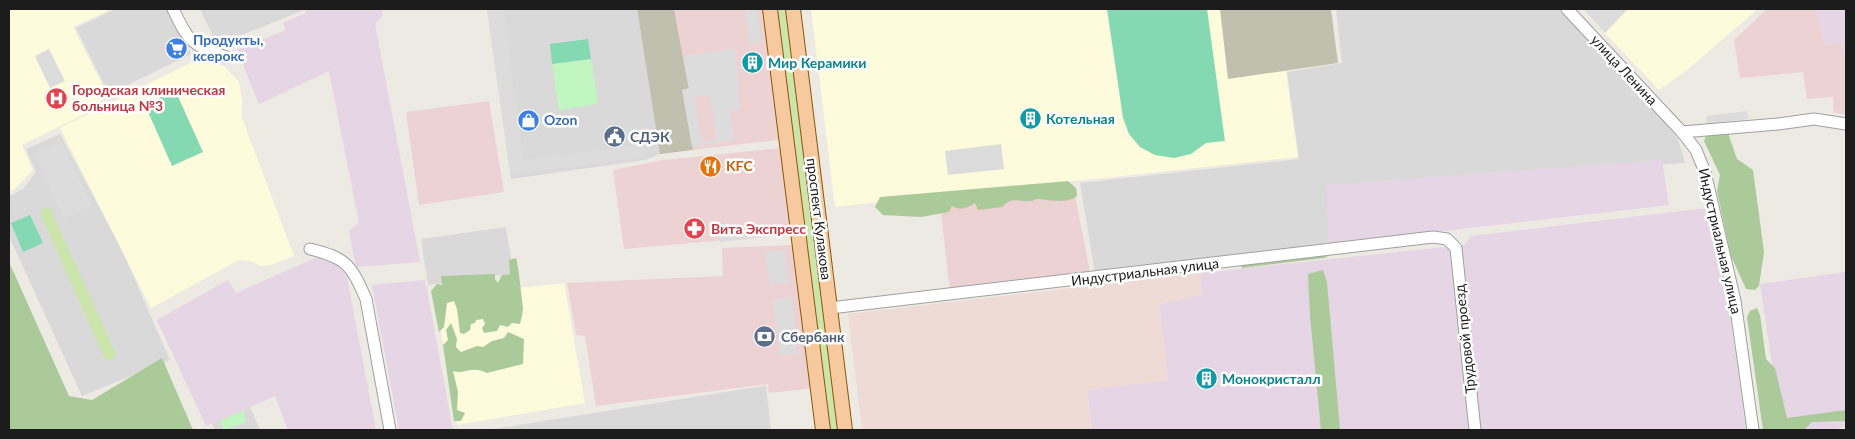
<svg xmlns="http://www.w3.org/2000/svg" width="1855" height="439" font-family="Lato,sans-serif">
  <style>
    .residential { fill: #dad9d9 }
    .commercial { fill: #edd2d3 }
    .industrial { fill: #e6d5e4 }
    .education { fill: #fdfbdc }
    .military { fill: #efdbd6 }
    .construction { fill: #c1c0af }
    .grass { fill: #cbe5aa }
    .forest { fill: #abca99 }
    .park { fill: #c1f6c1 }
    .pitch { fill: #84d9b2 }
    .parking { fill: #dcdcdc; fill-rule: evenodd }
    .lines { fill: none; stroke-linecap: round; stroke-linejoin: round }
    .minor-casing { stroke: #a0a0a0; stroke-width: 13 }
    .major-casing { stroke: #8d5708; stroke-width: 16 }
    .minor { stroke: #fff; stroke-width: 11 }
    .major { stroke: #f6ca9e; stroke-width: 14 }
    .labels { text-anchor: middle; stroke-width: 5; stroke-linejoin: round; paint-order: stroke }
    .shop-label { font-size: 14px; font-weight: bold; fill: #366cbe; stroke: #fff; text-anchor: start }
    .culture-label { font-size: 14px; font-weight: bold; fill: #0d838f; stroke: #fff; text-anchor: start }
    .street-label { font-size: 14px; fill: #1c1c1c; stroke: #fff }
    .health-label { font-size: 14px; font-weight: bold; fill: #be3a42; stroke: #fff; text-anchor: start }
    .service-label { font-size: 14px; font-weight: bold; fill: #4e5e75; stroke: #fff; text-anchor: start }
    .food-label { font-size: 14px; font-weight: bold; fill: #c56008; stroke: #fff; text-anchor: start }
  </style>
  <rect width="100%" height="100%" fill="#ede9e3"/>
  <g class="residential">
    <path d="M115,9H168L191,54L109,94L76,28Z"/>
    <path d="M200,9H303L304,10L217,45Z"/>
    <path d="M487,9H637L660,154L645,160L511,179Z"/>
    <path d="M1336,9H1559L1664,121L1678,139L1685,163L1327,185L1329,244L1095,273L1080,183L1299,159L1287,72L1342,63Z"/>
    <path d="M60,134L120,246L170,360L82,396L9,236V196L23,189L36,172L26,149Z"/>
    <path d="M506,227L513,273L428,285L421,239Z"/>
    <path d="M766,386L771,430H487L744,389Z"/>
    <path d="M250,407L260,430H215L212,423Z"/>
  </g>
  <g class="commercial">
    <path d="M674,9H768L785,139L693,150L689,88Z"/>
    <path d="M1767,9H1816L1825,45L1841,42L1846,61V114L1834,113L1833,97L1807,99L1803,72L1740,78L1734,40Z"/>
    <path d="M489,101L504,192L419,205L406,112Z"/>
    <path d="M782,148L793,234L624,249L613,170L663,160Z"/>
    <path d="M1074,190L1090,272L950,291L940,205Z"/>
    <path d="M791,245L794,247L814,388L769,393L768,384L596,406L585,336L576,335L567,283L723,276L722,248Z"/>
  </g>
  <g class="industrial">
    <path d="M305,9H382L383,15L375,24L420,262L356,267L349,231L359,223L329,71L259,104L237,50L286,30L283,23L306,13Z"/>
    <path d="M1816,9H1846V61L1841,42L1825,45Z"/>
    <path d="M1662,160L1669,205L1329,244L1326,185Z"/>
    <path d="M1707,208L1730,316L1746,430H1092L1087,390L1168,380L1159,304L1202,295L1200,273L1464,245L1471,236Z"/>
    <path d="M320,256L339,265L347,277L376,430H288L275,396L206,426L157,320L228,280L236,293Z"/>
    <path d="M1846,272V427L1828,430H1782L1760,284Z"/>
    <path d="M425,280L453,430H399L372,285Z"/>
  </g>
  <g class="education">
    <path d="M9,9H112L73,27L108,96L100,101L99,107L22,145L33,170L15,189L9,192Z"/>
    <path d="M811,9H1336L1331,11L1338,63L1286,71L1298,157L835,207Z"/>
    <path d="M1582,9H1758L1686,71L1659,90Z"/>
    <path d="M200,58L224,66L239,82L242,99V118L294,256L271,265L261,266L250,261L239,260L151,308L60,128Z"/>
    <path d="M564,283L585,403L457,425L435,297Z"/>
  </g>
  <path class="military" d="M1200,273L1202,295L1159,304L1168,380L1087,390L1092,430H862L848,314Z"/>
  <g class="construction">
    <path d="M637,9H674L689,89L683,90L693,150L660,154Z"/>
    <path d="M1220,9H1331L1338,63L1228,79Z"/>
  </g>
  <g class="grass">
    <path d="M776,9H787L839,430H828Z"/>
    <path d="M47,207L50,208L116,354L112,360L105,359L40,213L41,210Z"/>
  </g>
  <g class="forest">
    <path d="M1728,133L1737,159L1753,170L1764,252L1759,286L1755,290L1746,289L1731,256L1717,191L1720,175L1704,141L1706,136Z"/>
    <path d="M1068,181L1076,188L1077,196C1068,204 1050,200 1039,199C1033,199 1037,200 1031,201C1019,203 1013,195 1002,207L978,210L975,203C967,208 961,211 952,206L949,212L921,217L883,215L875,207L880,197Z"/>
    <path d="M1327,252L1330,255L1324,258L1242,268L1241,264Z"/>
    <path d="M516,258C518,261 522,301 523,308C523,313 521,319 520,324L512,323L508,327L500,325L497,331L484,333L482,328L485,324L483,319L476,320L475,323L471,324L470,330L464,334L460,333L457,309L454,301L447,303L444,327L439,332L431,291L437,284L442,285L441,276L495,274V279L498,283L502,275L510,274L509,260Z"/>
    <path d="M9,262L69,396L92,400L162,358L193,430H9Z"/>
    <path d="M1323,270L1327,282L1340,430H1321L1310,316L1308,274Z"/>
    <path d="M1757,308L1760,315L1766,359L1775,368L1787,418L1846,410V421L1812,422L1804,430H1763L1747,317L1750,311Z"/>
    <path d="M451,323L457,339L456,347L461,352L477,346L483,347L492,341L504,338L508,332L524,339L523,364L487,373C471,365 466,375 453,371L458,392L457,410L465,413L461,421H454L443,345L448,340L446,330Z"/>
  </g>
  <g class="park">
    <path d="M591,59L598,104L559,110L552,64Z"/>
    <path d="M243,411L246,418L244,423L224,430L220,421Z"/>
  </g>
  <g class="pitch">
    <path d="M1107,9H1207L1225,141L1206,143L1191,154L1174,158L1155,155L1140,147L1129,134L1123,118Z"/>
    <path d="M588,39L591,59L552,64L550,44Z"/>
    <path d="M175,90L203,152L172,166L145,105Z"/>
    <path d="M30,215L43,243L23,252L11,223Z"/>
  </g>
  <g class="parking">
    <path d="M487,9H503L524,160L644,144L645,157L511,175Z"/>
    <path d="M745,9H757L762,42L749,43Z"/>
    <path d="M1583,9H1628L1605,33Z"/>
    <path d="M49,49L65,81L50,88L35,56Z"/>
    <path d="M735,49L739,80L738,89L740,109L730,111L734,140L692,147L682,90L689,88L683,56ZM710,95L716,140L701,142L695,97Z"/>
    <path d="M1747,111L1748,119L1707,124L1706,116Z"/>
    <path d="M62,141L92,206L64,219L34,154Z"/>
    <path d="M1001,144L1004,169L948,175L945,151Z"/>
    <path d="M775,227L776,236L720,242L719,233Z"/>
    <path d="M785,250L789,282L770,285L765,252Z"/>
    <path d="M791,297L798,353L780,355L773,300Z"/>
  </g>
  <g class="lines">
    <defs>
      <g id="minor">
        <path d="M173,9C190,44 190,43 226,57"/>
        <path d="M1567,9L1682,132L1696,150L1705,172L1735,301L1753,430"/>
        <path d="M1682,132L1778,124L1814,119L1846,124"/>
        <path d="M310,249C347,258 351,265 366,299L390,430"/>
        <path d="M830,308L1433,237L1447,239L1456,248L1475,430"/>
      </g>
      <g id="major">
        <path d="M770,9L823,430"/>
        <path d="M793,9L845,430"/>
      </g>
    </defs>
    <use href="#minor" class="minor-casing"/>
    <use href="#major" class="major-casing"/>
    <use href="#minor" class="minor"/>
    <use href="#major" class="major"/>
  </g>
  <defs>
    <symbol id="supermarket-disc" viewBox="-11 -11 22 22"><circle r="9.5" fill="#3f7fe0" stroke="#fff"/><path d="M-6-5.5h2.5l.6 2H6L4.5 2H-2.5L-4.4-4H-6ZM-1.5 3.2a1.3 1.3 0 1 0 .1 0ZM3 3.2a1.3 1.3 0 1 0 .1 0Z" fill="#fff"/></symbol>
    <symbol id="building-disc" viewBox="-11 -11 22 22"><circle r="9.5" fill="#0f9aa8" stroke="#fff"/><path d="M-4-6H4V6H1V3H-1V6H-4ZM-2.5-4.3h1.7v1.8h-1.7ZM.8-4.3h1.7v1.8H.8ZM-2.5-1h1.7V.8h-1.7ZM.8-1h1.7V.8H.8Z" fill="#fff"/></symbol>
    <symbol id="hospital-disc" viewBox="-11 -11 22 22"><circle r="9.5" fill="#e0444e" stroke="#fff"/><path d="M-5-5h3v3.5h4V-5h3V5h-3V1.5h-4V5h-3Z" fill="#fff"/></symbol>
    <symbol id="shop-disc" viewBox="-11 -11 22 22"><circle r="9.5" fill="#3f7fe0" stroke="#fff"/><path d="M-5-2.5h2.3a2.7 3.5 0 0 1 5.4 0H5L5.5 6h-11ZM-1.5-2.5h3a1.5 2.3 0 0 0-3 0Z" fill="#fff"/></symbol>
    <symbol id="civic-disc" viewBox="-11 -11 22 22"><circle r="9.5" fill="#5c6f8a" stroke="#fff"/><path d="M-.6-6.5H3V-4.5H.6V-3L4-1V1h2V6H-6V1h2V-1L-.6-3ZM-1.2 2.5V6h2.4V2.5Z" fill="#fff"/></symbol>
    <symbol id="restaurant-disc" viewBox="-11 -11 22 22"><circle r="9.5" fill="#e8710a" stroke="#fff"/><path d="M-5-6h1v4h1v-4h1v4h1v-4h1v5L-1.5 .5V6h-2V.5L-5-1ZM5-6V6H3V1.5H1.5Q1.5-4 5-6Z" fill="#fff"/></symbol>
    <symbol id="pharmacy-disc" viewBox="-11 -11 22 22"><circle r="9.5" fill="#e0444e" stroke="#fff"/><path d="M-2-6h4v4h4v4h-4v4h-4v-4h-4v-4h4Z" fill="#fff"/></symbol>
    <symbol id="bank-disc" viewBox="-11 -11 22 22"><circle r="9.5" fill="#5c6f8a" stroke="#fff"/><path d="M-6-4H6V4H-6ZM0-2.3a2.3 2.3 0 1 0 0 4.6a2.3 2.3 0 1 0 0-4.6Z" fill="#fff"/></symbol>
  </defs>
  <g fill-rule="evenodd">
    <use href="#supermarket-disc" x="164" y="36" width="25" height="25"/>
    <use href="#building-disc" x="740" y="50" width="25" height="25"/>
    <use href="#hospital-disc" x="44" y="86" width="25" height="25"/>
    <use href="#building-disc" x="1018" y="106" width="25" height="25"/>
    <use href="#shop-disc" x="516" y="108" width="25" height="25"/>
    <use href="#civic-disc" x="602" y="124" width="25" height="25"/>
    <use href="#restaurant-disc" x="698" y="154" width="25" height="25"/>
    <use href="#pharmacy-disc" x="682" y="216" width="25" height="25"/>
    <use href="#bank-disc" x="752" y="324" width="25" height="25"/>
    <use href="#building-disc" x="1194" y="366" width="25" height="25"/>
  </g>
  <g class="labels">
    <g class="shop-label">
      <text x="193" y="45">Продукты,<tspan x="193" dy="16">ксерокс</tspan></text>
      <text x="544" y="125">Ozon</text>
    </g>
    <g class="culture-label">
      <text x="768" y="68">Мир Керамики</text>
      <text x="1046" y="124">Котельная</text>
      <text x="1222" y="384">Монокристалл</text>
    </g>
    <g class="street-label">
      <text transform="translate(1624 70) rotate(47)" y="5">улица Ленина</text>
      <text transform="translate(819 219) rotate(83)" y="5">проспект Кулакова</text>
      <text transform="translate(1720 241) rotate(77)" y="5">Индустриальная улица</text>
      <text transform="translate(1145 272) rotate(-7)" y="5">Индустриальная улица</text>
      <text transform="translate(1465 339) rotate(-96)" y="5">Трудовой проезд</text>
    </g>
    <g class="health-label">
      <text x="72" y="95">Городская клиническая<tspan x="72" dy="16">больница №3</tspan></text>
      <text x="711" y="234">Вита Экспресс</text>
    </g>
    <g class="service-label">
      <text x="630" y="142">СДЭК</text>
      <text x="781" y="342">Сбербанк</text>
    </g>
    <g class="food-label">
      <text x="726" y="171">KFC</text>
    </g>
  </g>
  <rect width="1855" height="439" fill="none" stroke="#1c1c1c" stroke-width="20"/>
</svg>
